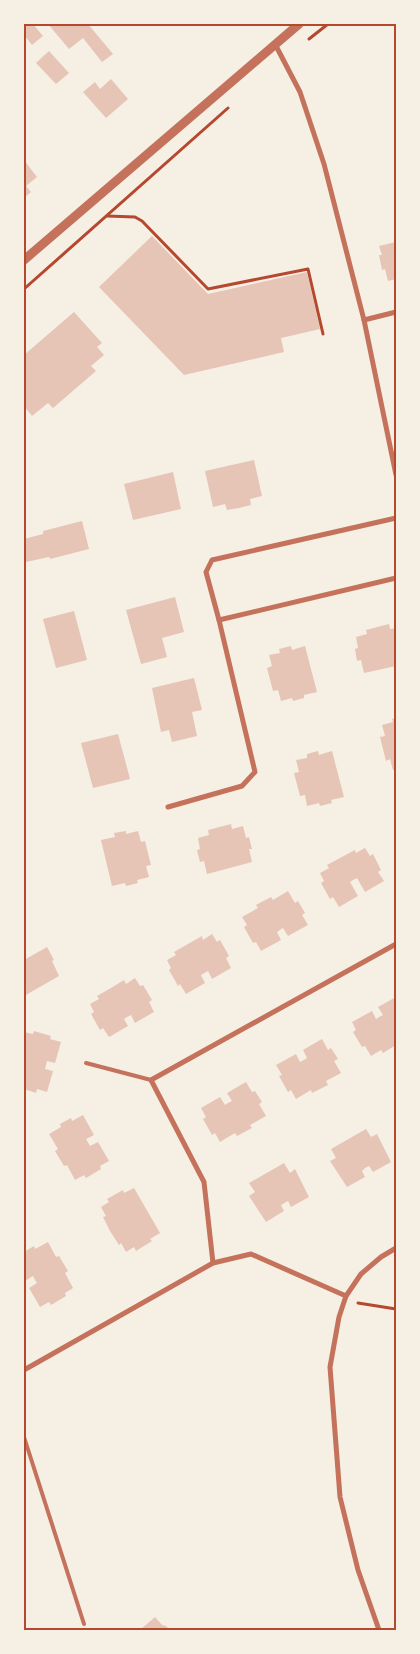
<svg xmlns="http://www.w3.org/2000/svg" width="420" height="1654" font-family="Arial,sans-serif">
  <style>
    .building { fill: #e6c5b7 }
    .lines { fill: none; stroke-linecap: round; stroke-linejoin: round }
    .path { stroke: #b5482f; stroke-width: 3 }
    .service { stroke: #c5725c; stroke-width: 4 }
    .minor { stroke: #c5725c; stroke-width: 5 }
    .tertiary { stroke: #c5725c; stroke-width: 9 }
    .neatline { fill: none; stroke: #b5482f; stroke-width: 2 }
  </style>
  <rect width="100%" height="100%" fill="#f6efe4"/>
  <g class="building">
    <path d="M24,24H33L43,36L32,45L24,35Z"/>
    <path d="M48,24H88L113,54L102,62L83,38L69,49Z"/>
    <path d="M49,51L69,73L56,84L36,63Z"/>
    <path d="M111,79L128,99L106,118L83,92L95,82L100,89Z"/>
    <path d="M24,160L37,177L26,186L31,192L24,198Z"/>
    <path d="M152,236L208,294L307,272L320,329L281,338L284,352L184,375L99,287Z"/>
    <path d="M396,242V279L388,281L385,269L382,270L379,255H382L379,246Z"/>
    <path d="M74,312L102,343L97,347L104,355L91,366L96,371L53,408L48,403L32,416L24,406V355Z"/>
    <path d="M254,460L262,496L250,499L251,505L239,508L227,510L225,504L213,507L205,471Z"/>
    <path d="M173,472L181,509L133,520L124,484Z"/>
    <path d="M82,521L89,549L50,559L49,557L26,562L24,552V539L43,534V531Z"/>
    <path d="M175,597L184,632L162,638L167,657L141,664L126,610Z"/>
    <path d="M74,611L87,660L56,668L43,619Z"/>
    <path d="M389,624L390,629L396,628V666L364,673L361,660L357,661L355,649L358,648L356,637L367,634L366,630Z"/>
    <path d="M291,646L292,650L305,646L317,692L304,695V698L293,701L292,698L281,701L278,690L273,691L267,668L272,666L269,655L280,653L279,649Z"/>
    <path d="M194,678L202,710L192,712L197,736L172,742L169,730L161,732L152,688Z"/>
    <path d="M396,718V770H393L390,759L386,761L380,737L385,736L382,725L393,722L392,719Z"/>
    <path d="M118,734L130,779L93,788L81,743Z"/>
    <path d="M318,751L319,755L332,751L344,797L331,800L332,803L320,806L319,803L307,806L305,795L300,796L294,773L299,772L296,760L307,758V754Z"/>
    <path d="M231,824L232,829L243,826L246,838L249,837L252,849H249L252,862L207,874L204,861L200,862L197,850L200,849L198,838L209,835L208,830Z"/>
    <path d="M126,831V834L138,831L141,842L145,841L151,865L146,866L149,877L137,880L138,883L126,886L125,883L112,886L101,840L115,837L114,833Z"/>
    <path d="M365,848L370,856L373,854L381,870L378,872L384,881L365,892L357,878L353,880L350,882L358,896L339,907L333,897L330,899L321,883L324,881L320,873L329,868L327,865L340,858L355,850L356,853Z"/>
    <path d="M288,891L295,903L298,901L305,913L302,915L308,925L288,936L283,928L277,932L281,940L261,951L256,942L253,943L244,927L247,925L242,917L258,908L256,905L271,897L273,900Z"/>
    <path d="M212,934L217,942L220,940L229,956L226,958L231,968L212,979L208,971L201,975L205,983L186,994L180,984L178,986L169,970L171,968L167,960L176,955L174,952L202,936L203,940Z"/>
    <path d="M47,947L54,960L52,961L59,976L24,996V960Z"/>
    <path d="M135,978L140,986L143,985L152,1000L149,1002L154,1012L135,1023L131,1015L127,1017L124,1019L128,1026L109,1037L103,1028L100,1030L91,1014L94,1012L90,1004L99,999L97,996L111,988L124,980L126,984Z"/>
    <path d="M396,997V1045L383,1053L381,1050L371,1056L365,1046L362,1047L353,1032L356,1030L352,1022L372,1011L376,1019L379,1017L383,1015L378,1007Z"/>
    <path d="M34,1031L51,1036L50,1039L61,1042L55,1063L47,1061L45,1069L53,1071L47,1092L37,1089L36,1093L24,1089V1032L33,1034Z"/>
    <path d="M322,1039L328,1050L331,1048L338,1059L334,1061L341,1073L326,1081L328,1085L312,1093L311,1090L296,1099L291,1090L288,1092L279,1076L282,1075L276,1065L296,1054L300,1062L304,1060L307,1058L303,1050Z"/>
    <path d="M246,1082L252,1092L255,1091L262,1102L259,1104L266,1116L250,1125L252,1128L237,1136L235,1133L220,1142L215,1133L212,1135L203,1119L206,1117L201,1108L220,1097L225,1105L228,1103L232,1101L227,1093Z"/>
    <path d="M83,1115L94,1135L86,1139L90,1146L98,1142L109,1161L100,1166L101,1169L86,1178L84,1175L75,1180L67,1165L64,1166L55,1151L58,1149L49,1134L61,1127L60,1124L71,1118L72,1121Z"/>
    <path d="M366,1129L371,1137L377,1134L391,1162L373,1172L369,1166L365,1168L362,1171L365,1177L347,1187L330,1161L336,1158L331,1149Z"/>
    <path d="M284,1163L290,1173L295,1169L309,1197L291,1207L288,1201L281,1205L284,1211L266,1222L249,1196L255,1192L249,1183Z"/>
    <path d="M134,1188L160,1233L150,1239L152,1241L136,1251L134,1247L126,1252L121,1243L119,1245L110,1231L103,1217L106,1216L101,1207L109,1202L107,1199L123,1190L124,1193Z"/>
    <path d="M48,1242L56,1257L59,1256L68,1271L65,1273L73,1288L65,1293L66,1296L51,1305L49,1302L40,1307L29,1288L37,1283L35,1280L33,1276L25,1281L24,1279V1252L34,1246L35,1249Z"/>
    <path d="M155,1617L162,1625L166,1626L170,1630H140Z"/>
  </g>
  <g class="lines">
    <g class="path">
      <path d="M309,39L328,24"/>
      <path d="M107,216L135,217L142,221L208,289L308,269L323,334"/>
      <path d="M24,289L228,108"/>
      <path d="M358,1303L396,1309"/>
    </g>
    <g class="service">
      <path d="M86,1063L151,1080"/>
      <path d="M24,1437L84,1624"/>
    </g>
    <g class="minor">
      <path d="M275,44L300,92L324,164L364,320L396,312"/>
      <path d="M364,320L396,475"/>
      <path d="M219,620L396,578"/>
      <path d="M168,807L242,786L255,772L219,620L206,572L212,560L396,518"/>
      <path d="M213,1263L204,1182L151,1080L396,944"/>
      <path d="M24,1370L213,1263L251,1254L346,1296"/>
      <path d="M379,1630L358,1570L340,1497L330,1367L339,1317L346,1296L361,1274L381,1257L396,1248"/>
    </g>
    <path class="tertiary" d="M24,260L299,24"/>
  </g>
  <rect width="420" height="1654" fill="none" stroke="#f6efe4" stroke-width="50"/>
  <rect x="25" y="25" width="370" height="1604" class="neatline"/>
</svg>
